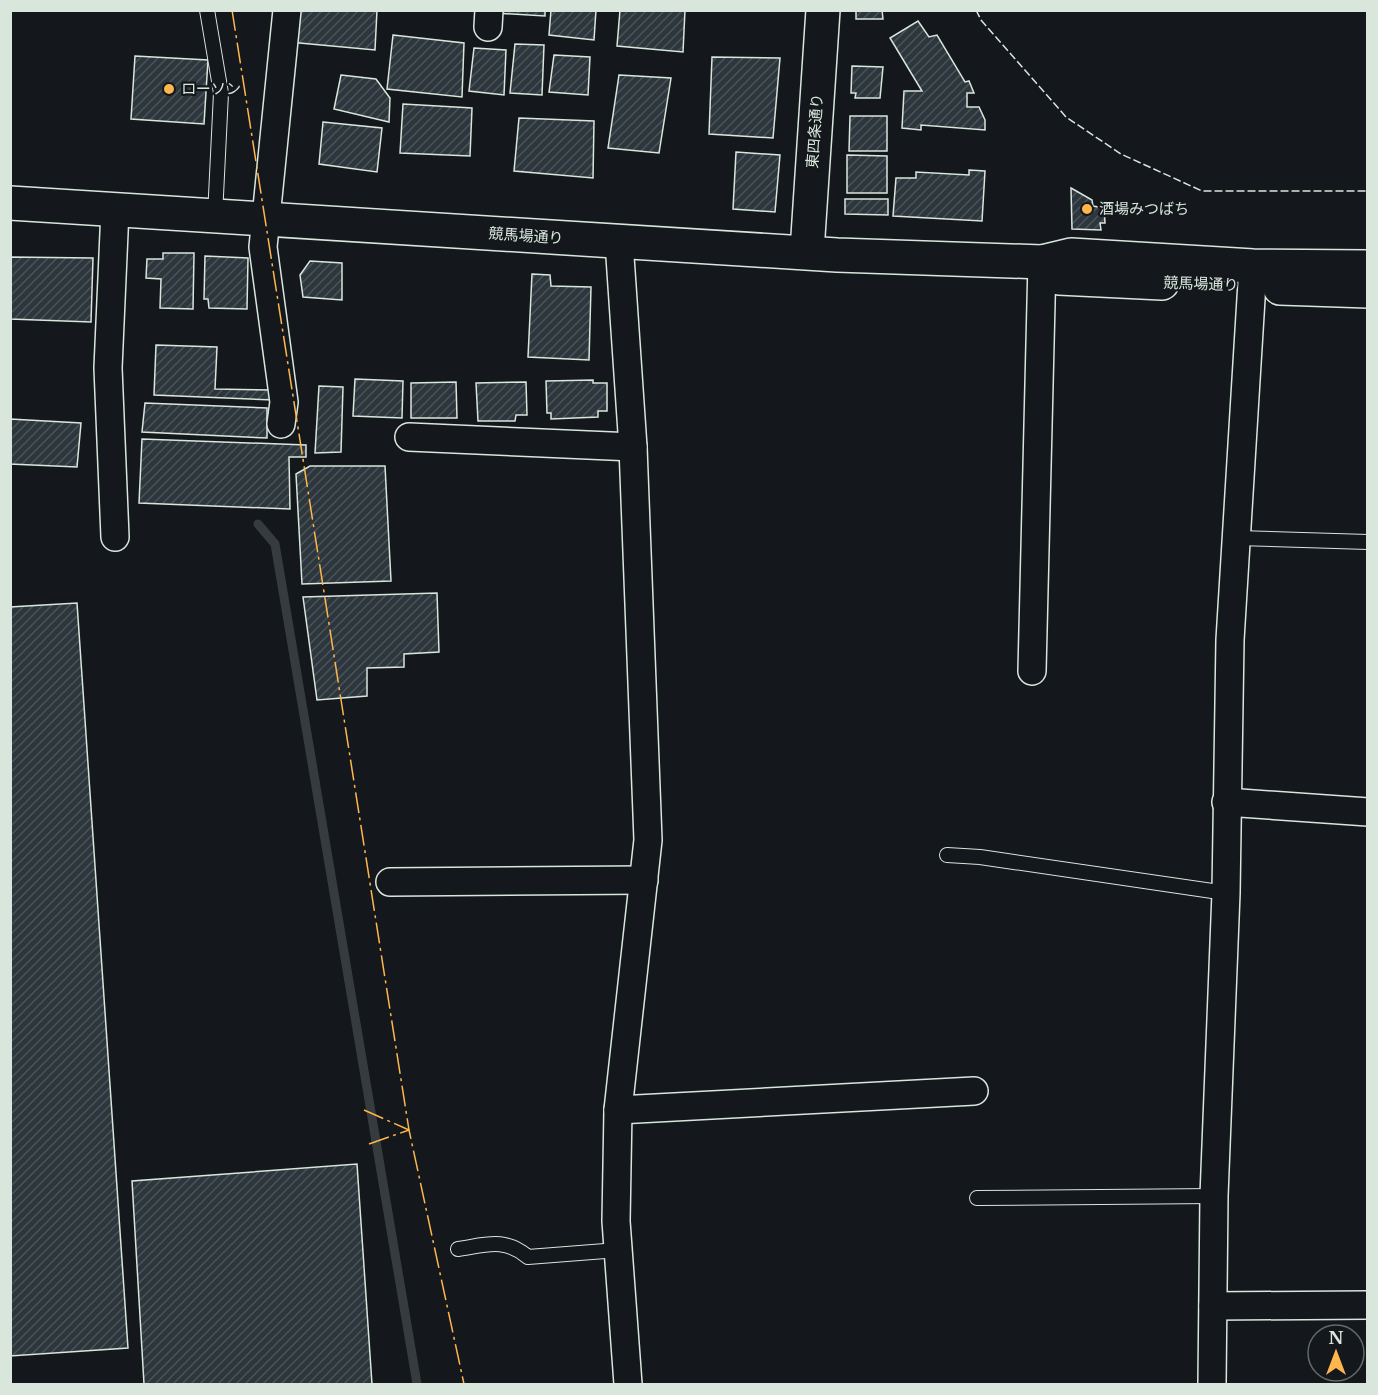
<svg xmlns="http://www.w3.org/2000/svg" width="1378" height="1395" font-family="'Libre Baskerville','Noto Sans JP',serif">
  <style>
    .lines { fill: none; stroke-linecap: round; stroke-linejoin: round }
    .stream { stroke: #363b3e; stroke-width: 9 }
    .building { fill: url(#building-hatch); stroke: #d8e6dc; stroke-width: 1.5 }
    .service-casing { stroke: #d8e6dc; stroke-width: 16 }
    .minor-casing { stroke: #d8e6dc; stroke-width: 30 }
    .tertiary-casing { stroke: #d8e6dc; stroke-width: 36 }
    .service { stroke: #14181c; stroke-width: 14 }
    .minor { stroke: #14181c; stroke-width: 27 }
    .tertiary { stroke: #14181c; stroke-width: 33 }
    .fence { stroke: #d8e6dc; stroke-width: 1.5; stroke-dasharray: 8 3; stroke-linecap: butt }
    .power { stroke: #ffb74d; stroke-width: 1.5; stroke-dasharray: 21 4.5 3 4.5; stroke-linecap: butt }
    .poi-dot { fill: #ffb74d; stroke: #14181c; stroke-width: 2 }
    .labels { text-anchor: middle; stroke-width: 4.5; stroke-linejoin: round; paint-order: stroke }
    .poi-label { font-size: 15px; fill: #d8e6dc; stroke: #14181c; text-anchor: start }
    .street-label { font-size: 15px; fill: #d8e6dc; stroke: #14181c }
  </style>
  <defs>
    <pattern id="building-hatch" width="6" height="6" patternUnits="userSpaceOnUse" patternTransform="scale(1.5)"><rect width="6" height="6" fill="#2c363c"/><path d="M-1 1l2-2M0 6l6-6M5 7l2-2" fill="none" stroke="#4a5358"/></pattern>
  </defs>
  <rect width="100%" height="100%" fill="#14181c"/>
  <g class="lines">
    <path class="stream" d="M258,524L275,544L417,1384"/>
  </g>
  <g class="building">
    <path d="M292,10H377L375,50L289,42Z"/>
    <path d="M495,10H545V16L495,13Z"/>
    <path d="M551,10H596L594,40L549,35Z"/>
    <path d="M620,10H685L683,52L617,46Z"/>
    <path d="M856,10H882L883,19H856Z"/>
    <path d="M918,21L929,37L937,35L965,82L969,81L974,93H967V107H979L985,120V130L921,125V130L902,128L904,91H922L890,38Z"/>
    <path d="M393,35L464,43L462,97L387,89Z"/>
    <path d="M515,44L544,45L542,95L510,93Z"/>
    <path d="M474,48L506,50L504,95L469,91Z"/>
    <path d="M554,55L590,57L588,95L549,92Z"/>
    <path d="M135,56L208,60L204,124L131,119Z"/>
    <path d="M712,57L780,58L773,138L709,134Z"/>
    <path d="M852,66L883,67L880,98H855L856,93H851Z"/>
    <path d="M341,75L376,79L390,98L389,122L334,109Z"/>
    <path d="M619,75L671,78L659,153L608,148Z"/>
    <path d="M403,104L472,108L470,156L400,153Z"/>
    <path d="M850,116H887V151H849Z"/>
    <path d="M519,118L594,121L593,178L514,171Z"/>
    <path d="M323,122L382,128L377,172L319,164Z"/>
    <path d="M736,152L780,155L775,212L733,209Z"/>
    <path d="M847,155L887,156V193H847Z"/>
    <path d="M969,170L985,171L982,221L893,216L896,178H916V172L969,175Z"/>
    <path d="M1071,188L1092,200L1093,206L1104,208L1105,223H1100L1101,230L1072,229Z"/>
    <path d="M845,199H888V215L845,214Z"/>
    <path d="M163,253H194L193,309L160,308L161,279L146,278L147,259H163Z"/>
    <path d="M205,256L248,258L247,309L209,308L208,299H204Z"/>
    <path d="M10,257L93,258L91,322L10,319Z"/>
    <path d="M310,261L342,263V300L303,297L300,275Z"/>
    <path d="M532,274L550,275L551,286L591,287L589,360L528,357Z"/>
    <path d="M156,345L217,347L215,389L273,390V400L154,395Z"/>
    <path d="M355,379L403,381L402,418L353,416Z"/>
    <path d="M593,380V383H607V411H598V417L551,419V413H547L546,381Z"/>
    <path d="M456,382L457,418H411V383Z"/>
    <path d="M526,382L527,415H516L515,421H478L476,383Z"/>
    <path d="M319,386L343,387L341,452L315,453Z"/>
    <path d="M145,403L267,408V438L142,432Z"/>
    <path d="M10,419L81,423L77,467L10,464Z"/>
    <path d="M142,439L306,445V457H289L290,509L139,503Z"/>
    <path d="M310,466H385L391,581L302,584L296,474Z"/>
    <path d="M437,593L439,652L404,654V667L367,668V696L317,700L303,597Z"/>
    <path d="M77,603L128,1348L10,1356V607Z"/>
    <path d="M357,1164L372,1384H144L132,1181Z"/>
  </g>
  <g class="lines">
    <defs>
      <g id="service">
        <path d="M207,10L221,93L215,216"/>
        <path d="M1237,538L1368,542"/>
        <path d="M947,855L980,857L1226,893"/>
        <path d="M977,1198L1214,1196"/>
        <path d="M458,1249C486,1245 504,1237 528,1257L618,1250"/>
      </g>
      <g id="minor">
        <path d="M488,27L489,10"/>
        <path d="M115,210L108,368L115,537"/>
        <path d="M619,242L633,447L648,840L618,1110L616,1221L628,1384"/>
        <path d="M281,424L284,402L263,247L287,10"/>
        <path d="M409,437L633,447"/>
        <path d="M1032,671L1042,262"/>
        <path d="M1226,802L1368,812"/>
        <path d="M390,882L644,880"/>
        <path d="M618,1110L974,1091"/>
        <path d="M1213,1306L1368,1305"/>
        <path d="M1212,1384L1214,1196L1226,893L1230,640L1253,266"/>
      </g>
      <g id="tertiary">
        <path d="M10,203L837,255L1042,262L1071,255L1253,266L1368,267"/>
        <path d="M807,251L823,10"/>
        <path d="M1042,262L1059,278L1162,283"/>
        <path d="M1280,288L1368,291"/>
      </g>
    </defs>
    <use href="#service" class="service-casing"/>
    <use href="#minor" class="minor-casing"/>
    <use href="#tertiary" class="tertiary-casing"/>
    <use href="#service" class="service"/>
    <use href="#minor" class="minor"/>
    <use href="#tertiary" class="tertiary"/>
    <path class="fence" d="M976,10L981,20L1066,117L1121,154L1202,191H1368"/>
    <g class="power">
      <path d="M232,10L409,1130L464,1384"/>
      <path d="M364,1110L409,1130"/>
      <path d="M369,1144L409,1130"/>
    </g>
  </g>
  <g class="poi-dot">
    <circle cx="169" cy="89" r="6"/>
    <circle cx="1087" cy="209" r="6"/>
  </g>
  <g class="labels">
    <g class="poi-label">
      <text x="181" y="94">ローソン</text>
      <text x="1099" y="214">酒場みつばち</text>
    </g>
    <g class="street-label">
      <text transform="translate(815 131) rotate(-86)" y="5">東四条通り</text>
      <text transform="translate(526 236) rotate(4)" y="5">競馬場通り</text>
      <text transform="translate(1201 284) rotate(2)" y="5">競馬場通り</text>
    </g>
  </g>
  <rect width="1378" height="1395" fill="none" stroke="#d8e6dc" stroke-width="24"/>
  <g transform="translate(1336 1353)"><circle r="28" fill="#14181c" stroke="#626a69" stroke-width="1.5"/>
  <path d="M0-4.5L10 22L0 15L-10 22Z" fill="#ffb74d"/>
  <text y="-9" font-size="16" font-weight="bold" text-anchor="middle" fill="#d8e6dc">N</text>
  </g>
</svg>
